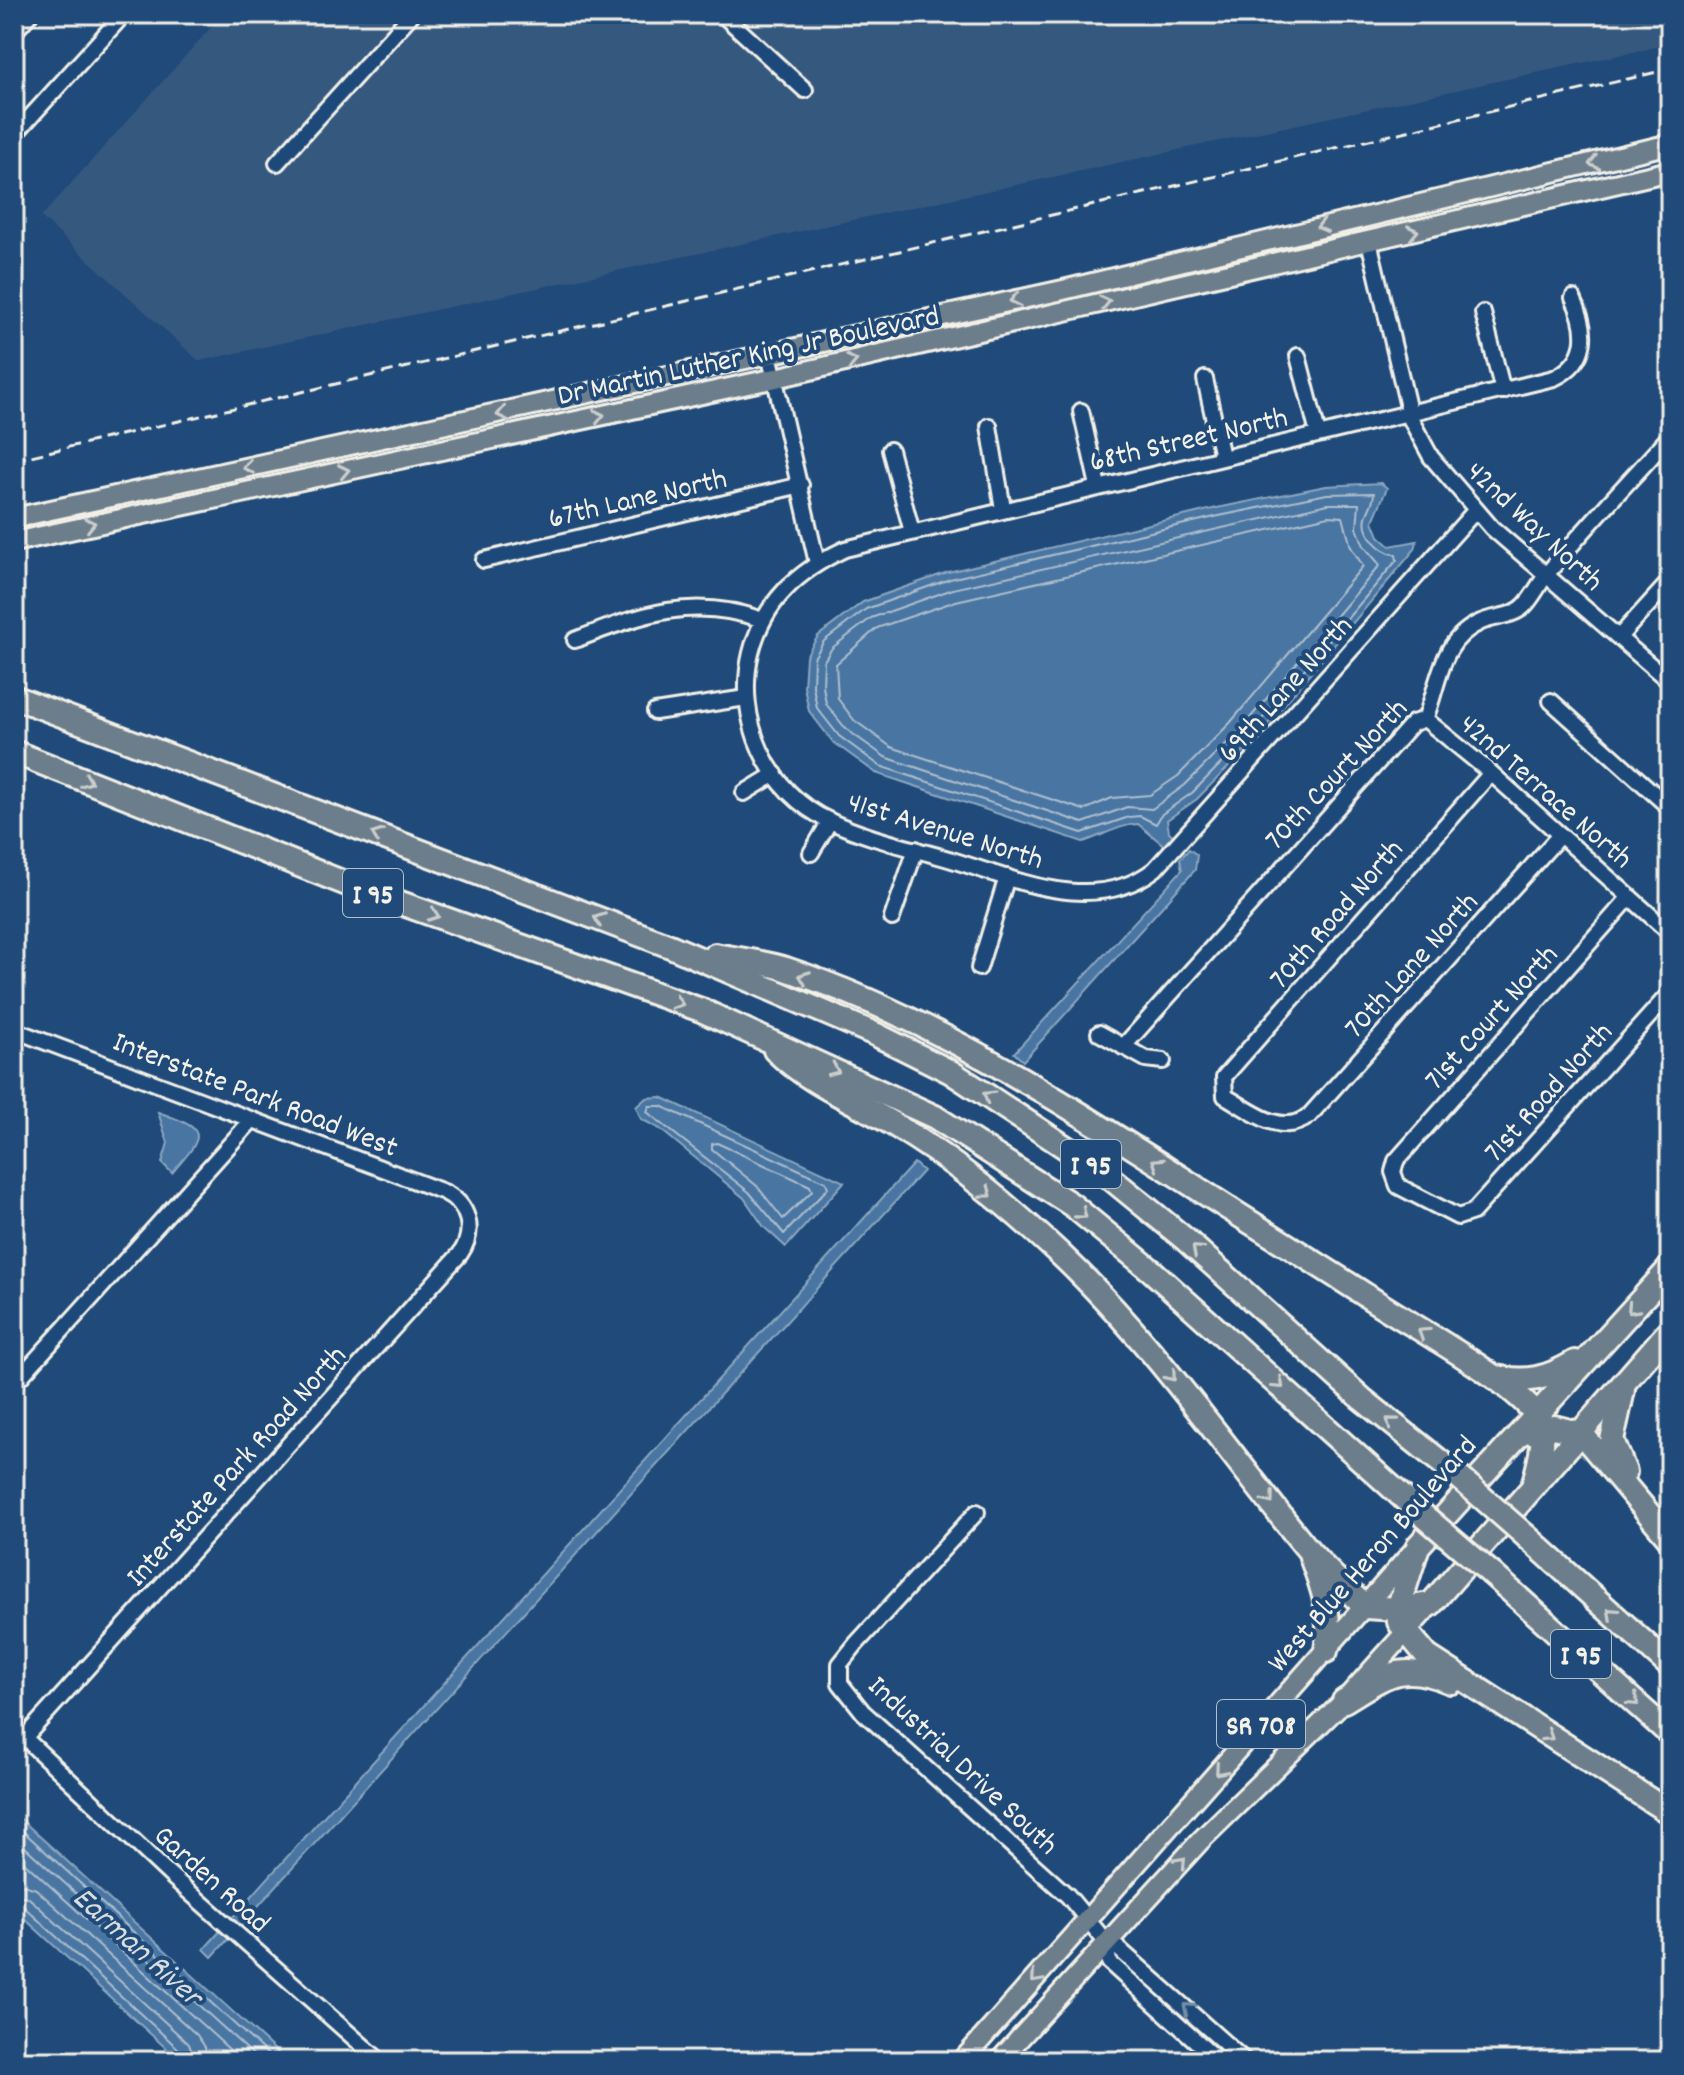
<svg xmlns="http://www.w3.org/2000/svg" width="1684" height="2075" font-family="Dekko,sans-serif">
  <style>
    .built { fill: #36587f }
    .water { fill: #4875a3; stroke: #8da7bf; stroke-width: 2 }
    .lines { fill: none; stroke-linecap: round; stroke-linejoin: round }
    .shore { stroke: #afbfcc; stroke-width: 2 }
    .minor-casing { stroke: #f4f1e8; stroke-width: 20 }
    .major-casing { stroke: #f4f1e8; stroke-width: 24 }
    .highway-casing { stroke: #f4f1e8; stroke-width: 28 }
    .minor { stroke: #1f4a7a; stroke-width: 14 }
    .major { stroke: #6c7d8b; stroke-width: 18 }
    .highway { stroke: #6c7d8b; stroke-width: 22 }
    .rail { stroke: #f4f1e8; stroke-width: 3; stroke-dasharray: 12 6; stroke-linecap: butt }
    .highway-bridge-casing { stroke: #f4f1e8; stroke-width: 28; stroke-linecap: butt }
    .highway-bridge { stroke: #6c7d8b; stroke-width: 22 }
    .oneway { stroke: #cbcecc }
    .oneway2 { stroke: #748da6 }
    .labels { text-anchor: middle; stroke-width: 8; stroke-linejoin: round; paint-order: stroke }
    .shield { fill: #1f4a7a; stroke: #b4bfc7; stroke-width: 2 }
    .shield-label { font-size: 28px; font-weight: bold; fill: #f4f1e8 }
    .street-label { font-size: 30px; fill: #f4f1e8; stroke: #1f4a7a }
    .water-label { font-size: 32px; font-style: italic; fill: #dadede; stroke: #1f4a7a }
  </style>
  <rect width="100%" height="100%" fill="#1f4a7a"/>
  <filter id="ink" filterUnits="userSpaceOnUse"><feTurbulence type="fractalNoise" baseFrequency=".0125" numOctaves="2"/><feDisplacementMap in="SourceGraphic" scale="16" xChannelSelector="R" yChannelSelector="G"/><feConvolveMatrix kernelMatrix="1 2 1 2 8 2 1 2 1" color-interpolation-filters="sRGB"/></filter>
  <g filter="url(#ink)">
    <g class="built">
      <path d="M223,14H1670V44L199,361L41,217Z"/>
      <path d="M1670,1391V1473L1661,1464Z"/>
    </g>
    <g class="water">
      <path d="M1381,483L1387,488L1373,521L1379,536L1390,546L1417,541L1415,549L1252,743L1197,799L1167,820L1169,832L1175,837L1166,847L1138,824C1119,825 1102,836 1083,842L876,773L833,742L809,711L804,687L806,656L818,636L863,602L948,572L1217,508L1326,486Z"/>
      <path d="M1189,849L1197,855L1195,870L1023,1061L1014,1053L1182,870L1180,859Z"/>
      <path d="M661,1097L844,1182L786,1247L764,1227L744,1198L660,1129L641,1119L636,1107L646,1098Z"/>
      <path d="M158,1112C209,1130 206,1134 172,1173L162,1163L168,1143Z"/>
      <path d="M914,1163L923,1171L212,1957L204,1949Z"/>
      <path d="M14,1813L287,2061H180L14,1909Z"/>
    </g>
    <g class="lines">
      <g class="shore">
        <path d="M1374,493C1374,502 1369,508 1366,517C1362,535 1381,552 1396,555L1397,560L1246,738L1192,793L1162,814L1156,824L1140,816L1129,817L1082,833L880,766L839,736L817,708L813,686L814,658L824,641L866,609L950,579L1219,516L1327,494Z"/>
        <path d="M1328,504H1359L1357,528L1364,546L1380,565L1239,731L1185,785L1152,809L1127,807L1083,823L885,757L846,729L826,704L823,686L824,661L832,648L871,618L953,589Z"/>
        <path d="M1329,516L1343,517L1351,547L1363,566L1230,723L1178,776L1150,795L1112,798L1084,810L891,747L854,720L838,699L836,664L877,628L956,601Z"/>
        <path d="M661,1106L826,1182L828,1188L784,1234L749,1192L647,1112L649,1106Z"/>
        <path d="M717,1143L810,1186L812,1191L783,1219L757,1186L712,1149V1144Z"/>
        <path d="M14,1823L275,2061"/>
        <path d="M14,1837L260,2061"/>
        <path d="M14,1853L242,2061"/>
        <path d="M14,1882L36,1889L197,2035L205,2047L207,2061"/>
        <path d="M14,1894L29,1898L189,2044L195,2061"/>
        <path d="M14,1904L23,1906L182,2052L185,2061"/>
      </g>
      <defs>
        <g id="minor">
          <path d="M722,14L805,90"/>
          <path d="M14,32L30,14"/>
          <path d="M14,135L124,14"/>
          <path d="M277,163L412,14"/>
          <path d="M1369,241L1411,420L1431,457L1492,528L1670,682"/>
          <path d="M1483,313L1503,391"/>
          <path d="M769,354L817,563"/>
          <path d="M1298,356L1318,434"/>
          <path d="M1205,379L1222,457"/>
          <path d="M1081,411L1098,486"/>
          <path d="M989,426L1003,509"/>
          <path d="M890,450L912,532"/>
          <path d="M1475,511L1155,869C1095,916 1017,880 952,860C912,848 868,839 830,821C767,793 735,718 751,653C764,601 798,571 845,549L1554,378C1590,361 1588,329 1573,298"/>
          <path d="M484,560L801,485"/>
          <path d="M1619,637L1670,581"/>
          <path d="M575,640C642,614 693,595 763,620"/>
          <path d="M1551,701L1670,808"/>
          <path d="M655,712L746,698"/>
          <path d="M1425,719L1491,773L1670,933"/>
          <path d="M1491,773L1224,1077L1225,1096C1250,1110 1281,1138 1309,1116L1560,835"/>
          <path d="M744,793L775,774"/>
          <path d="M811,853L830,821"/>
          <path d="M1630,897L1396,1161L1393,1172L1398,1186L1458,1217L1473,1212L1670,993"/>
          <path d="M892,918L916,849"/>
          <path d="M979,968L1007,877"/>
          <path d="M14,1030L444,1192C469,1204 476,1231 460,1254L24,1738"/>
          <path d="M1099,1033L1146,1059L1163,1061"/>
          <path d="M1123,1047L1413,723L1425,719C1440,683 1439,640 1481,622C1495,616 1515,617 1526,604C1534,595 1539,584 1547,574C1586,526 1629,482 1670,436"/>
          <path d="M14,1384L252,1120"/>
          <path d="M977,1512L856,1644L840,1664V1683L863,1712L1068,1896L1106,1942L1119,1949L1245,2061"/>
          <path d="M14,1728L169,1874L380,2061"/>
          <path d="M1106,1942L1109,1962L1218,2061"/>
        </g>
        <g id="major">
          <path d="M14,518L1063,290L1670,144"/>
          <path d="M14,542L776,378L1670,171"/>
          <path d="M962,2061L1416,1548"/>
          <path d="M999,2061L1201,1840L1344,1701L1431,1604"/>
        </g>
        <g id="highway">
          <path d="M14,697L670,946L875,1034L951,1072L1103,1172L1186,1240L1362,1399L1452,1471"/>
          <path d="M14,752L347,884L701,1010L935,1117L1072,1205L1152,1271L1417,1510"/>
          <path d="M715,955C738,959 763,962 786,969C931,1017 1059,1100 1186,1181C1247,1221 1309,1258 1370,1298C1412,1326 1505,1376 1534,1412C1549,1431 1540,1462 1534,1482"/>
          <path d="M775,1050C809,1084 857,1102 898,1127C953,1160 1013,1210 1060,1254C1153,1342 1225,1448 1305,1546C1323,1568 1345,1587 1365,1607L1398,1609L1431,1604L1670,1330"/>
          <path d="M1670,1268L1418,1546L1398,1609L1399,1622L1427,1656L1670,1813"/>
          <path d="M1495,1377C1527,1383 1547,1379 1575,1362"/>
          <path d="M1623,1390L1612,1440L1625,1472"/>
          <path d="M1530,1432L1554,1427L1582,1434L1670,1539"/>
          <path d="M1526,1536L1670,1666"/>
          <path d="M1311,1557C1324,1591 1332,1615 1326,1651"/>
          <path d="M1492,1574L1670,1734"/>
          <path d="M1344,1701C1387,1675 1401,1661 1451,1682"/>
        </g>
      </defs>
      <use href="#minor" class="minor-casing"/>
      <use href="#major" class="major-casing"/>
      <use href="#highway" class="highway-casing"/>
      <use href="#minor" class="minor"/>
      <use href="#major" class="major"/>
      <use href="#highway" class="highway"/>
      <path class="rail" d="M14,460L1670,69"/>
      <defs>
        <g id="highway-bridge">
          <path d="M1452,1471L1526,1536"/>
          <path d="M1417,1510L1492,1574"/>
        </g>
      </defs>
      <use href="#highway-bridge" class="highway-bridge-casing"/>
      <use href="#highway-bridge" class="highway-bridge"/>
    </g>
    <defs><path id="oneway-chevron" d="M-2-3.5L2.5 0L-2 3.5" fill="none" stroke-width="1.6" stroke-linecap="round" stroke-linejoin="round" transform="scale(2)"/></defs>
    <g class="oneway">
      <use href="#oneway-chevron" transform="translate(1594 163) rotate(166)"/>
      <use href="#oneway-chevron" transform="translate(1322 226) rotate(166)"/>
      <use href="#oneway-chevron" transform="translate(1413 232) rotate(-12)"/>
      <use href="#oneway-chevron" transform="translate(1015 300) rotate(168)"/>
      <use href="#oneway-chevron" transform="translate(1105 302) rotate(-13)"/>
      <use href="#oneway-chevron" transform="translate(852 361) rotate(-13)"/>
      <use href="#oneway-chevron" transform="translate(502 414) rotate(168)"/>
      <use href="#oneway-chevron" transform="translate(599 416) rotate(-12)"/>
      <use href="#oneway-chevron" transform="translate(248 467) rotate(169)"/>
      <use href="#oneway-chevron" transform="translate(344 471) rotate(-12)"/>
      <use href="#oneway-chevron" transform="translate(90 524) rotate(-13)"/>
      <use href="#oneway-chevron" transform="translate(87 781) rotate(22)"/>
      <use href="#oneway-chevron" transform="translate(377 835) rotate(-159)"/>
      <use href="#oneway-chevron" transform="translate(434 915) rotate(20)"/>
      <use href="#oneway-chevron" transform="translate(599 919) rotate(-159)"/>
      <use href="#oneway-chevron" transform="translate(804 977) rotate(-159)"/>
      <use href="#oneway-chevron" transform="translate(678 1003) rotate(18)"/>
      <use href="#oneway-chevron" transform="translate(834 1070) rotate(24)"/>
      <use href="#oneway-chevron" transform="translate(988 1096) rotate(-148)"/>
      <use href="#oneway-chevron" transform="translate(1157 1163) rotate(-147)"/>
      <use href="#oneway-chevron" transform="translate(987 1193) rotate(37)"/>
      <use href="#oneway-chevron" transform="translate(1082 1214) rotate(39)"/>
      <use href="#oneway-chevron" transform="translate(1197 1250) rotate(-138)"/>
      <use href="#oneway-chevron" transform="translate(1632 1309) rotate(133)"/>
      <use href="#oneway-chevron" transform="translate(1423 1333) rotate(-147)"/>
      <use href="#oneway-chevron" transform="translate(1171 1376) rotate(50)"/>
      <use href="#oneway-chevron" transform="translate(1279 1384) rotate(42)"/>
      <use href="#oneway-chevron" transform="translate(1391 1422) rotate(-141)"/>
      <use href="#oneway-chevron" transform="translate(1269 1499) rotate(53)"/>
      <use href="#oneway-chevron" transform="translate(1612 1613) rotate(-138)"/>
      <use href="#oneway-chevron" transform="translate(1634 1701) rotate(42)"/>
      <use href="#oneway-chevron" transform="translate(1548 1736) rotate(33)"/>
      <use href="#oneway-chevron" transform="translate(1220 1770) rotate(131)"/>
      <use href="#oneway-chevron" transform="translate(1181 1862) rotate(-47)"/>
      <use href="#oneway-chevron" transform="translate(1036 1978) rotate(132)"/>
    </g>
    <use class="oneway2" href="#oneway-chevron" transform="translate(1188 2008) rotate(-139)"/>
  </g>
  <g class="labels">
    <g class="shield">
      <rect x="343" y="869" width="60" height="48" rx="6"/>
      <rect x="1061" y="1140" width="60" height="48" rx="6"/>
      <rect x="1551" y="1630" width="60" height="48" rx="6"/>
      <rect x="1217" y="1700" width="88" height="48" rx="6"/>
    </g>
    <g class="shield-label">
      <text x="373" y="903">I 95</text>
      <text x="1091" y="1174">I 95</text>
      <text x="1581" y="1664">I 95</text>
      <text x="1261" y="1734">SR 708</text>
    </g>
    <g class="street-label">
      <text transform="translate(748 354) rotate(-12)" y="10">Dr Martin Luther King Jr Boulevard</text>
      <text transform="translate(1188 438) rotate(-13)" y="10">68th Street North</text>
      <text transform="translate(637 497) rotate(-13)" y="10">67th Lane North</text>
      <text transform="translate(1536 525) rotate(43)" y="10">42nd Way North</text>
      <text transform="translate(1284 688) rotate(-48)" y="10">69th Lane North</text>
      <text transform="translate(1335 773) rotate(-47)" y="10">70th Court North</text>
      <text transform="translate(1547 790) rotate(41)" y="10">42nd Terrace North</text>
      <text transform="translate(946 829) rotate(17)" y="10">41st Avenue North</text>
      <text transform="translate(1335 913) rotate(-49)" y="10">70th Road North</text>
      <text transform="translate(1410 964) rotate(-48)" y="10">70th Lane North</text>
      <text transform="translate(1490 1016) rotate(-48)" y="10">71st Court North</text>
      <text transform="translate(1547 1091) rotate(-48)" y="10">71st Road North</text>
      <text transform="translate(256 1093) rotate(21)" y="10">Interstate Park Road West</text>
      <text transform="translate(235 1465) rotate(-48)" y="10">Interstate Park Road North</text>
      <text transform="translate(1371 1553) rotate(-49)" y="10">West Blue Heron Boulevard</text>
      <text transform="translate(964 1764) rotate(43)" y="10">Industrial Drive South</text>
      <text transform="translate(213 1878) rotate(42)" y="10">Garden Road</text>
    </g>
    <g class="water-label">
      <text transform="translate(139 1945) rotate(42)" y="11">Earman River</text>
    </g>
  </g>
  <rect width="1684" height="2075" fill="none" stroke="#1f4a7a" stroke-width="48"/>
  <rect x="24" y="24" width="1636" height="2027" fill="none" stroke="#f4f1e8" stroke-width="3" filter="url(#ink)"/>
</svg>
